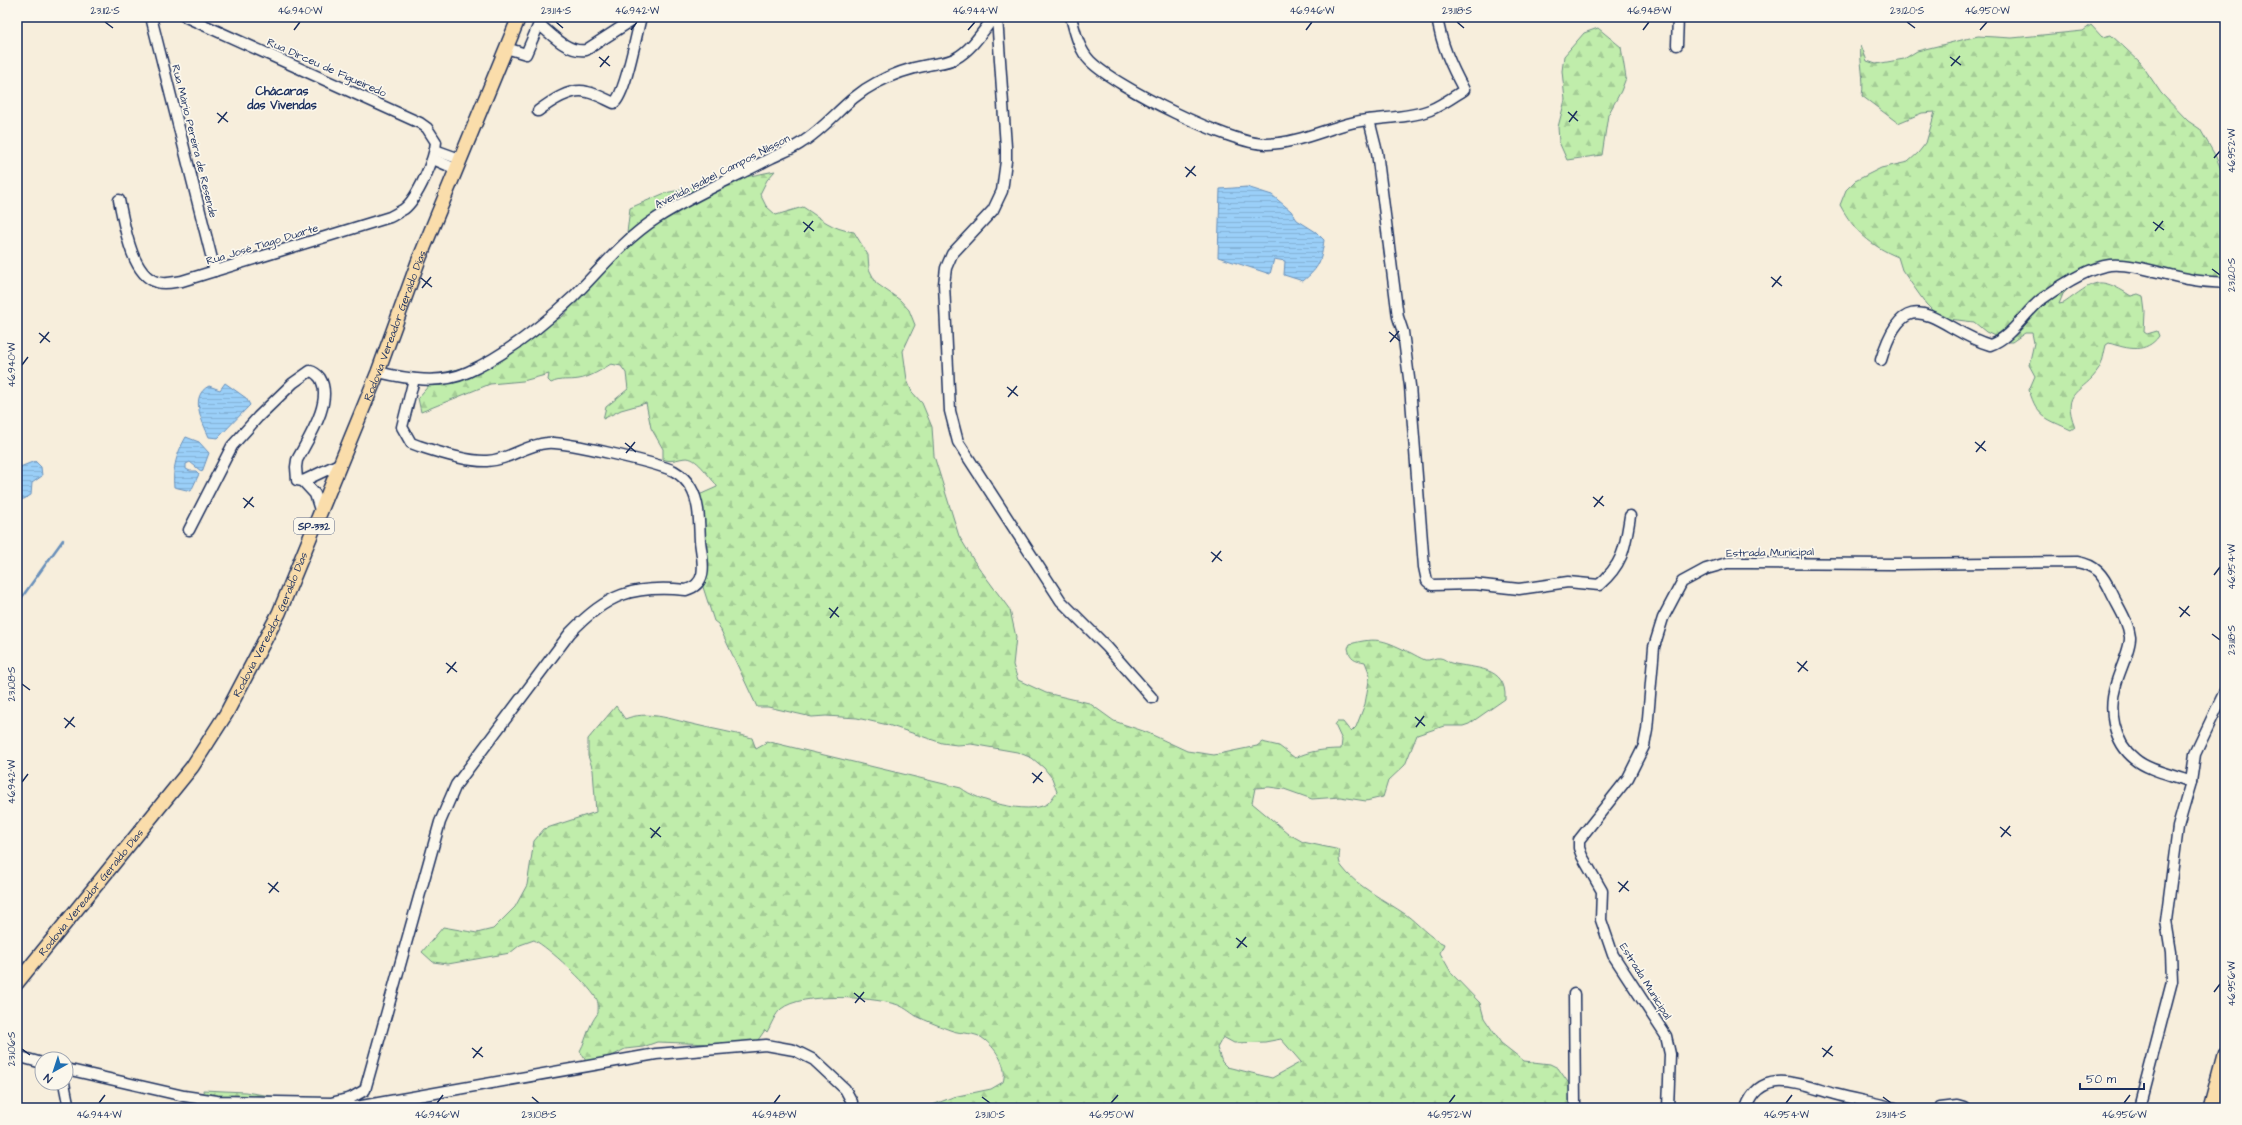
<svg xmlns="http://www.w3.org/2000/svg" width="2242" height="1125" font-family="'Architects Daughter',sans-serif">
  <style>
    .forest { fill: url(#forest-firs); stroke: #6e8e84; fill-rule: evenodd }
    .water { fill: url(#water-rules); stroke: #678fba }
    .lines { fill: none; stroke-linecap: round; stroke-linejoin: round }
    .stream { stroke: #678fba; stroke-width: 2.5 }
    .minor-casing { stroke: #1b2f5e; stroke-width: 13 }
    .major-casing { stroke: #1b2f5e; stroke-width: 16 }
    .highway-casing { stroke: #1b2f5e; stroke-width: 18 }
    .minor { stroke: #fbf7ec; stroke-width: 10 }
    .major { stroke: #faddab; stroke-width: 13 }
    .highway { stroke: #faddab; stroke-width: 15 }
    .ticks { fill: none; stroke: #1b2f5e; stroke-width: 1.5 }
    .labels { text-anchor: middle; stroke-width: 3.5; stroke-linejoin: round; paint-order: stroke }
    .shield { fill: #fbf7ec; stroke: #5e6b89; stroke-width: 1 }
    .shield-label { font-size: 10px; font-weight: bold; fill: #1b2f5e }
    .street-label { font-size: 11px; fill: #1b2f5e; stroke: #fbf7ec }
    .neighbourhood-label { font-size: 12px; font-weight: bold; fill: #1b2f5e; stroke: #fbf7ec }
    .neatline { fill: none; stroke: #1b2f5e; stroke-width: 1.5 }
    .ticks-label { font-size: 10px; text-anchor: middle; fill: #1b2f5e }
  </style>
  <defs>
    <pattern id="forest-firs" width="22" height="20" patternUnits="userSpaceOnUse"><rect width="22" height="20" fill="#c0edab"/><path d="M5 1l3.5 6h-7zM16 11l3.5 6h-7z" fill="#a4cc96"/></pattern>
    <pattern id="water-rules" width="6" height="5" patternUnits="userSpaceOnUse"><rect width="6" height="5" fill="#9acff8"/><path d="M0 2.5h6" fill="none" stroke="#84b2d7"/></pattern>
  </defs>
  <rect width="100%" height="100%" fill="#f7eedc"/>
  <filter id="ink" filterUnits="userSpaceOnUse"><feTurbulence type="fractalNoise" baseFrequency=".025" numOctaves="2"/><feDisplacementMap in="SourceGraphic" scale="8" xChannelSelector="R" yChannelSelector="G"/><feConvolveMatrix kernelMatrix="1 2 1 2 8 2 1 2 1" color-interpolation-filters="sRGB"/></filter>
  <g filter="url(#ink)">
    <g class="forest">
      <path d="M2091,25L2102,37L2111,35L2140,62L2161,93L2188,121L2200,129L2216,157L2225,179V284L2120,267L2094,271L2075,282L2063,294L2059,304L2064,303C2094,282 2097,274 2131,296L2138,294L2143,296L2145,312L2144,332L2147,334L2157,331L2159,336C2146,354 2128,349 2109,343L2106,345C2104,352 2103,363 2099,369C2083,394 2060,389 2075,427L2071,430C2046,418 2038,419 2029,390L2035,376L2029,365L2034,343L2032,333H2025L2012,342H2008L1986,332L1974,322L1949,319L1936,314L1926,304L1902,270L1898,257C1871,246 1854,231 1840,205L1846,190L1855,181L1881,168L1908,162L1918,153L1926,143L1935,112L1922,113L1898,123L1862,96C1865,78 1859,62 1861,45L1867,61L1876,64L1904,59L1917,51L1978,36L2012,38L2083,31Z"/>
      <path d="M1598,28L1621,47L1626,78L1621,91L1608,115L1602,155L1567,160L1559,142L1558,127L1565,100L1562,71L1564,56L1584,33Z"/>
      <path d="M775,171L767,180L760,194L766,206L776,215L803,207C822,219 831,229 854,232L868,255L869,269L876,283L900,300L909,310L915,325L903,351L907,380L912,392L922,403L932,427L934,456L959,536L974,561L1010,610L1016,637L1013,665L1018,680L1046,693L1089,703L1114,721L1146,732L1187,751L1214,755L1257,746L1262,742L1279,746L1295,758C1309,751 1325,749 1341,749L1342,740L1335,725L1337,722H1343L1351,732L1356,727L1365,704L1370,675L1365,662C1355,660 1350,659 1348,648L1350,644C1379,636 1385,641 1411,653C1415,655 1420,658 1425,660C1430,661 1435,657 1440,658C1444,658 1447,662 1451,663C1474,669 1507,665 1505,699L1469,724L1463,726H1444L1417,735L1405,765L1388,781L1383,797L1366,801L1340,797L1312,799L1284,789L1269,787L1255,788L1252,803L1289,834L1303,842L1340,850C1339,856 1338,862 1342,867C1356,886 1386,901 1405,914C1419,924 1428,937 1444,944L1440,953L1452,974L1480,1003L1484,1018L1501,1043L1524,1061L1550,1064L1558,1068L1570,1085L1577,1108H925L953,1097L991,1089L1003,1082C1008,1067 997,1050 985,1040C975,1031 962,1035 950,1030C939,1026 927,1021 916,1016C910,1012 903,1006 895,1004C870,997 802,992 781,1009C775,1014 771,1025 767,1032L765,1030L758,1040L740,1045L657,1042L643,1047L625,1049L601,1062L587,1063L580,1051C588,1036 587,1028 598,1013C598,1009 599,1002 596,998C587,983 549,948 534,940L520,945L510,953L448,964L433,962L422,952L443,927L477,933L493,929L515,907L527,885L534,841L544,829L596,812L593,770L588,756V739L616,706L625,719C647,710 670,719 692,724C712,729 732,732 752,738L756,749L765,744L766,741L961,788C977,801 1028,815 1047,804C1050,802 1054,795 1057,792L1052,778L1044,768L1032,758L1017,752L971,744L957,745L942,743L888,725L857,718L826,716L812,717L768,707H757L718,624L714,621L702,584L699,495L717,487V485C709,478 699,459 687,458C679,458 671,463 663,459V449L651,428L646,403L621,410L603,419L606,407L628,389L626,373L621,366L611,364C601,370 591,377 579,379C568,381 561,378 551,383L548,380L549,374L523,381L490,384L421,412L418,398L436,377L450,371L479,364L562,317L574,304L585,281L596,277L591,269L627,233L630,208L665,193ZM1223,1037L1234,1043L1265,1042L1281,1039L1301,1062L1272,1078L1227,1067L1222,1062L1217,1048Z"/>
      <path d="M203,1090L245,1092L303,1101L326,1108H206Z"/>
    </g>
    <g class="water">
      <path d="M1247,187L1272,195L1291,211L1297,220L1316,232L1324,240C1321,261 1320,267 1303,281L1284,275L1285,261L1274,259L1270,274L1218,257L1220,189Z"/>
      <path d="M225,383L246,398L250,405L218,438L209,437C202,421 189,396 209,386L220,390Z"/>
      <path d="M186,437L199,442L209,453L202,472L190,462L186,464V469L190,471H196L199,474L191,491L174,487C172,469 177,452 186,437Z"/>
      <path d="M35,461L41,467L42,476L32,483L31,495L24,499L17,500V478L20,467Z"/>
    </g>
    <g class="lines">
      <path class="stream" d="M17,604L63,540"/>
      <defs>
        <g id="minor">
          <path d="M151,17L215,271"/>
          <path d="M997,17L1006,147V161L1002,191L993,210L952,254L946,268L944,284L950,411L958,442L1061,601L1107,647L1152,698"/>
          <path d="M1071,17C1075,32 1079,50 1090,61C1116,87 1231,145 1267,144C1299,143 1325,129 1355,122C1379,117 1407,119 1430,110C1442,105 1453,97 1464,90C1451,66 1441,44 1437,17"/>
          <path d="M539,24C552,35 568,53 586,50L637,17"/>
          <path d="M1677,45L1678,17"/>
          <path d="M506,48L526,54L542,17"/>
          <path d="M538,111C550,102 571,87 587,92C597,94 605,99 614,103C626,93 636,35 641,17"/>
          <path d="M1369,120L1377,152L1398,317L1403,332L1410,386L1424,567L1427,581L1432,585L1474,584L1519,589L1568,582L1599,585C1624,563 1625,547 1630,516"/>
          <path d="M435,150L460,159"/>
          <path d="M433,159L456,169"/>
          <path d="M119,200C124,223 131,275 157,282C165,285 174,282 182,281L390,217C394,215 399,212 404,209C417,199 435,159 436,142L427,128L420,123L186,17"/>
          <path d="M1881,360C1907,274 1938,330 1990,345C2011,338 2024,313 2042,299C2060,286 2087,268 2110,265C2133,263 2165,275 2188,279C2200,282 2213,282 2225,283"/>
          <path d="M378,372C407,379 440,385 468,372C507,354 542,326 573,297C600,270 624,239 657,218C693,195 733,178 771,158C781,153 792,149 801,143C829,126 845,99 876,83C891,75 911,68 928,65C938,63 947,63 956,58C972,49 983,31 994,17"/>
          <path d="M303,481L339,464"/>
          <path d="M189,530L232,446L258,417L293,383L310,371C315,372 317,374 320,378C334,401 308,439 297,460L296,467L297,480L303,481L315,494L320,510"/>
          <path d="M1574,994L1575,1108"/>
          <path d="M17,1056L42,1063"/>
          <path d="M66,1069L184,1096L217,1101L331,1103L351,1098L365,1090L440,822L456,785L570,633C607,594 632,585 686,590C710,583 702,560 700,541C699,524 700,503 691,488C687,481 681,475 674,471C657,463 564,441 547,443C525,445 509,460 487,461C468,462 437,452 419,446L411,443L402,427L414,379"/>
          <path d="M64,1083L69,1108"/>
          <path d="M343,1101L347,1107H356L656,1054L766,1045L794,1050L814,1060L845,1089L852,1102V1108"/>
          <path d="M1668,1108L1670,1054L1666,1036L1613,955L1601,920L1602,891L1582,856L1579,848V840L1628,778L1644,746L1647,730L1654,647L1663,618L1682,582L1706,569L1727,563H1749L1895,564L2077,562C2096,565 2103,575 2111,592C2118,607 2128,620 2130,637C2131,648 2119,672 2116,684C2108,709 2113,742 2135,759C2149,771 2174,775 2191,782"/>
          <path d="M1746,1108C1761,1065 1804,1086 1834,1094C1854,1099 1875,1103 1895,1108"/>
          <path d="M1940,1108L1957,1106L1964,1108"/>
          <path d="M2139,1108L2172,981L2171,952L2166,921L2178,827L2191,782L2195,754L2225,691"/>
        </g>
        <g id="major">
          <path id="s1" d="M17,983L192,767L226,714L279,613L378,372L418,262L519,17"/>
        </g>
        <path id="highway" d="M2211,1108L2225,1055"/>
      </defs>
      <use href="#minor" class="minor-casing"/>
      <use href="#major" class="major-casing"/>
      <use href="#highway" class="highway-casing"/>
      <use href="#minor" class="minor"/>
      <use href="#major" class="major"/>
      <use href="#highway" class="highway"/>
    </g>
  </g>
  <path class="ticks" d="M105,22L113,28M556,22L563,28M1457,22L1464,28M1907,22L1915,28M294,30L300,22M631,30L637,22M968,30L975,22M1306,30L1312,22M1643,30L1649,22M1980,30L1987,22M599,57L610,66M1950,57L1961,65M1951,66L1960,56M600,67L609,56M1568,112L1578,121M217,113L228,122M1569,122L1577,111M218,123L227,112M2214,158L2220,151M1185,167L1196,176M1186,177L1195,166M803,222L814,231M2153,222L2164,230M2155,231L2163,221M804,232L813,221M2212,269L2220,275M1771,277L1782,286M421,278L432,287M1772,287L1781,276M422,288L431,277M1389,332L1400,341M39,333L50,342M1390,342L1399,331M40,343L49,332M22,365L28,357M1007,387L1018,396M1008,397L1017,386M1975,442L1986,451M625,443L636,452M1976,452L1985,441M626,453L635,442M1593,497L1604,506M243,498L254,507M1594,507L1603,496M244,508L253,497M1211,552L1222,561M1212,562L1221,551M2214,575L2220,567M2179,607L2190,616M829,608L839,617M2180,617L2189,606M830,618L838,607M2212,634L2220,640M1797,662L1808,671M446,663L457,672M1798,672L1807,661M447,673L456,662M22,684L30,690M1415,717L1425,726M64,718L75,727M1416,727L1424,716M65,728L74,717M1032,773L1043,782M22,782L28,774M1033,783L1042,772M2000,827L2011,836M650,828L661,837M2001,837L2010,826M651,838L660,827M1618,882L1629,891M268,883L279,892M1619,892L1628,881M269,893L278,882M1236,938L1247,947M1237,948L1246,937M2214,992L2220,984M854,993L865,1002M855,1003L864,992M472,1048L483,1057M1822,1048L1833,1056M22,1049L30,1055M1823,1057L1832,1046M473,1058L482,1047M532,1097L539,1103M982,1097L990,1103M1883,1097L1891,1103M99,1103L105,1095M437,1103L443,1095M774,1103L780,1095M1111,1103L1118,1095M1449,1103L1455,1095M1786,1103L1792,1095M2124,1103L2130,1095"/>
  <g class="labels">
    <rect class="shield" x="294" y="518" width="40" height="16" rx="3"/>
    <g class="shield-label">
      <text x="314" y="530">SP-332</text>
    </g>
    <g class="street-label">
      <text transform="translate(327 67) rotate(24)" y="4">Rua Dirceu de Figueiredo</text>
      <text transform="translate(195 141) rotate(76)" y="4">Rua Mário Pereira de Resende</text>
      <text transform="translate(722 171) rotate(-27)" y="4">Avenida Isabel Campos Nilsson</text>
      <text transform="translate(262 244) rotate(-17)" y="4">Rua José Tiago Duarte</text>
      <text dy="4" stroke="none"><textPath href="#s1" startOffset="765">Rodovia Vereador Geraldo Dias</textPath></text>
      <text transform="translate(1770 552) rotate(-1)" y="4">Estrada Municipal</text>
      <text dy="4" stroke="none"><textPath href="#s1" startOffset="441">Rodovia Vereador Geraldo Dias</textPath></text>
      <text dy="4" stroke="none"><textPath href="#s1" startOffset="117">Rodovia Vereador Geraldo Dias</textPath></text>
      <text transform="translate(1646 981) rotate(58)" y="4">Estrada Municipal</text>
    </g>
    <g class="neighbourhood-label">
      <text x="282" y="95">Chácaras<tspan x="282" dy="14">das Vivendas</tspan></text>
    </g>
  </g>
  <rect width="2242" height="1125" fill="none" stroke="#fbf7ec" stroke-width="44"/>
  <g transform="translate(54 1071) rotate(219)"><circle r="19" fill="#fbf7ec" stroke="#a1a7b3"/>
  <path d="M0-3L7 15L0 10L-7 15Z" fill="#1f6fb2"/>
  <text y="-6" font-size="11" font-weight="bold" text-anchor="middle" fill="#1b2f5e">N</text>
  </g>
  <path d="M2080 1083v6h64v-6" fill="none" stroke="#1b2f5e" stroke-width="2"/>
  <text x="2086" y="1083" font-size="12" fill="#1b2f5e" stroke="#fbf7ec" stroke-width="3" paint-order="stroke">50 m</text>
  <rect x="22" y="22" width="2198" height="1081" class="neatline"/>
  <g class="ticks-label">
    <text x="105" y="14">23.112°S</text>
    <text x="300" y="14">46.940°W</text>
    <text x="556" y="14">23.114°S</text>
    <text x="637" y="14">46.942°W</text>
    <text x="975" y="14">46.944°W</text>
    <text x="1312" y="14">46.946°W</text>
    <text x="1457" y="14">23.118°S</text>
    <text x="1649" y="14">46.948°W</text>
    <text x="1907" y="14">23.120°S</text>
    <text x="1987" y="14">46.950°W</text>
    <text transform="translate(2231 151) rotate(-90)" y="4">46.952°W</text>
    <text transform="translate(2231 275) rotate(-90)" y="4">23.120°S</text>
    <text transform="translate(11 365) rotate(-90)" y="4">46.940°W</text>
    <text transform="translate(2231 567) rotate(-90)" y="4">46.954°W</text>
    <text transform="translate(2231 640) rotate(-90)" y="4">23.118°S</text>
    <text transform="translate(11 684) rotate(-90)" y="4">23.108°S</text>
    <text transform="translate(11 782) rotate(-90)" y="4">46.942°W</text>
    <text transform="translate(2231 984) rotate(-90)" y="4">46.956°W</text>
    <text transform="translate(11 1049) rotate(-90)" y="4">23.106°S</text>
    <text x="99" y="1118">46.944°W</text>
    <text x="437" y="1118">46.946°W</text>
    <text x="539" y="1118">23.108°S</text>
    <text x="774" y="1118">46.948°W</text>
    <text x="990" y="1118">23.110°S</text>
    <text x="1111" y="1118">46.950°W</text>
    <text x="1449" y="1118">46.952°W</text>
    <text x="1786" y="1118">46.954°W</text>
    <text x="1891" y="1118">23.114°S</text>
    <text x="2124" y="1118">46.956°W</text>
  </g>
</svg>
